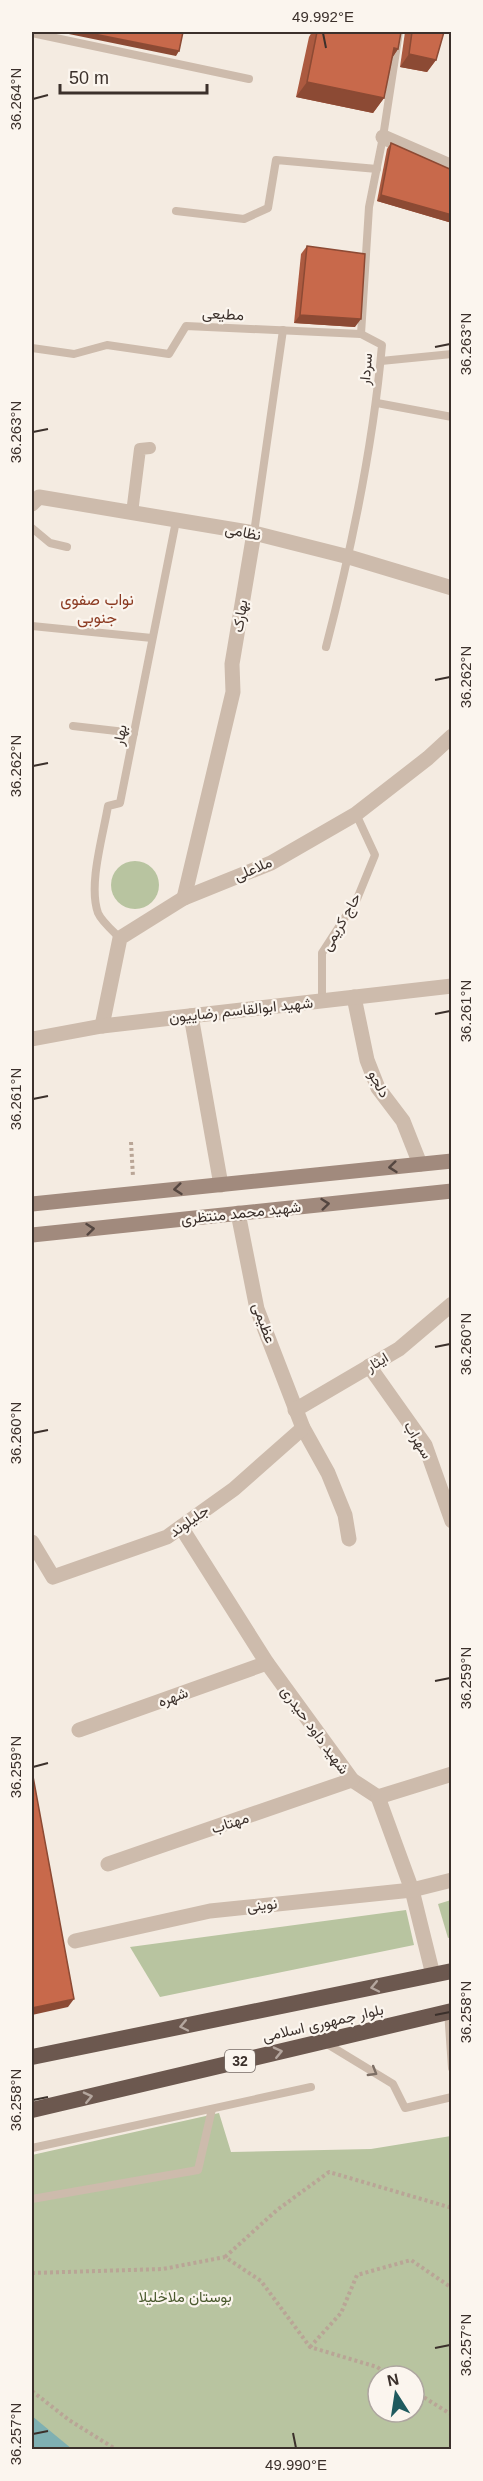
<svg xmlns="http://www.w3.org/2000/svg" width="483" height="2481" font-family="Arial,Vazirmatn,sans-serif">
  <style>
    .green { fill: #b8c4a0; fill-rule: evenodd }
    .water { fill: #7fb0b2 }
    .lines { fill: none; stroke-linecap: round; stroke-linejoin: round }
    .path { stroke: #b9a596; stroke-width: 4; stroke-dasharray: 3 3; stroke-linecap: butt }
    .service { stroke: #cdbbac; stroke-width: 8 }
    .pedestrian { stroke: #cdbbac; stroke-width: 12 }
    .minor { stroke: #cdbbac; stroke-width: 15 }
    .secondary { stroke: #a18a7d; stroke-width: 15 }
    .trunk { stroke: #6c584f; stroke-width: 16 }
    .wall { fill: #ac5a40 }
    .shaded-wall { fill: #8c4a34 }
    .building { fill: #c8694b; stroke: #8c4a34; stroke-width: 1.5 }
    .oneway { stroke: #544640 }
    .oneway2 { stroke: #b4a69e }
    .oneway3 { stroke: #7d6f65 }
    .ticks { fill: none; stroke: #3b302b; stroke-width: 2 }
    .labels { text-anchor: middle; stroke-width: 4.5; stroke-linejoin: round; paint-order: stroke }
    .shield { fill: #fbf5ee; stroke: #756b66; stroke-width: 1.5 }
    .shield-label { font-size: 14px; font-weight: bold; fill: #3b302b }
    .street-label { font-size: 15px; fill: #3b302b; stroke: #fbf5ee }
    .park-label { font-size: 15px; fill: #4a5a2e; stroke: #fbf5ee }
    .neighbourhood-label { font-size: 16px; fill: #8c3b22; stroke: #fbf5ee }
    .neatline { fill: none; stroke: #3b302b; stroke-width: 2 }
    .ticks-label { font-size: 15px; text-anchor: middle; fill: #3b302b }
  </style>
  <rect width="100%" height="100%" fill="#f4ebe1"/>
  <g class="green">
    <circle cx="135" cy="885" r="24"/>
    <path d="M451,1900V1937L448,1938L438,1904Z"/>
    <path d="M406,1910L414,1945L160,1997L130,1947Z"/>
    <path d="M219,2113L231,2152L371,2149L451,2136V2449H32V2155ZM378,2376H414V2412H378Z"/>
  </g>
  <path class="water" d="M32,2416L72,2449H32Z"/>
  <g class="lines">
    <g class="path">
      <path d="M131,1142L133,1177"/>
      <path d="M225,2257L277,2210L329,2172L452,2208"/>
      <path d="M32,2273L163,2269L225,2257L261,2281L310,2347L377,2367L390,2376"/>
      <path d="M310,2347L341,2313L357,2275L411,2260L452,2288"/>
      <path d="M32,2391L69,2420L117,2450"/>
      <path d="M414,2391L452,2415"/>
    </g>
    <g class="service">
      <path d="M32,33L249,79"/>
      <path d="M176,211L244,219L268,208L276,160L377,169"/>
      <path d="M361,334L369,207L383,137L399,32"/>
      <path d="M32,348L74,354L107,345L169,354L186,326L361,334L382,345C373,447 352,547 326,647"/>
      <path d="M381,361L452,354"/>
      <path d="M377,403L452,417"/>
      <path d="M32,528L50,543L67,547"/>
      <path d="M254,533L283,330"/>
      <path d="M32,626L152,638"/>
      <path d="M73,726L134,733"/>
      <path d="M120,938C113,931 102,922 98,913C88,885 103,836 108,806L120,803L176,521"/>
      <path d="M322,1001V953L357,899L375,855L356,814"/>
      <path d="M448,2011L452,2068"/>
      <path d="M324,2042L393,2084L405,2108L452,2097"/>
      <path d="M32,2148L311,2087"/>
      <path d="M32,2199L198,2170L212,2109"/>
    </g>
    <path class="pedestrian" d="M132,513L140,449L150,448"/>
    <g class="minor">
      <path d="M383,137L452,167"/>
      <path d="M32,504L39,497L254,533L349,557L452,588"/>
      <path d="M184,898L233,692L232,664L254,533"/>
      <path d="M354,997L367,1060L378,1088L403,1121L420,1164"/>
      <path d="M191,1016L221,1185"/>
      <path d="M102,1026L120,938L184,898L271,863L356,814L428,758L452,736"/>
      <path d="M32,1039L102,1026L452,986"/>
      <path d="M238,1213L257,1309L303,1428L328,1473L345,1515L349,1539"/>
      <path d="M369,1366L425,1445L452,1521"/>
      <path d="M295,1410L399,1349L452,1304"/>
      <path d="M181,1527L267,1663L352,1780L378,1797L412,1890L433,1975"/>
      <path d="M32,1542L53,1577L167,1537L234,1489L303,1428"/>
      <path d="M79,1730L267,1663"/>
      <path d="M378,1797L452,1774"/>
      <path d="M108,1864L352,1780"/>
      <path d="M75,1941L210,1911L412,1890L452,1880"/>
    </g>
    <g class="secondary">
      <path d="M32,1204L452,1161"/>
      <path d="M32,1235L452,1191"/>
    </g>
    <g class="trunk">
      <path d="M32,2057L452,1971"/>
      <path d="M32,2110L452,2011"/>
    </g>
  </g>
  <g class="wall">
    <path d="M312,32H401L398,49L392,58L384,98L373,113L296,97L309,37Z"/>
    <path d="M405,32H444L436,60L427,72L400,67Z"/>
    <path d="M391,143L452,170V223L377,201L387,149Z"/>
    <path d="M307,246L355,327L294,323L301,254Z"/>
  </g>
  <g class="shaded-wall">
    <path d="M59,32H84L179,51L176,56Z"/>
    <path d="M394,48L398,49L388,64Z"/>
    <path d="M409,54L436,60L427,72L400,67Z"/>
    <path d="M307,82L384,98L373,113L296,97Z"/>
    <path d="M381,195L452,215V223L377,201Z"/>
    <path d="M300,315L361,319L355,327L294,323Z"/>
    <path d="M74,1999L68,2007L32,2015V2008Z"/>
  </g>
  <g class="building">
    <path d="M84,32H183L179,51Z"/>
    <path d="M317,32H401L398,49L394,48L384,98L307,82Z"/>
    <path d="M412,32H444L436,60L409,54Z"/>
    <path d="M391,143L452,170V215L381,195Z"/>
    <path d="M307,246L365,254L361,319L300,315Z"/>
    <path d="M32,1771L74,1999L32,2008Z"/>
  </g>
  <defs><path id="oneway-chevron" d="M-2-3.5L2.5 0L-2 3.5" fill="none" stroke-width="1.6" stroke-linecap="round" stroke-linejoin="round" transform="scale(1.5)"/></defs>
  <g class="oneway">
    <use href="#oneway-chevron" transform="translate(393 1167) rotate(174)"/>
    <use href="#oneway-chevron" transform="translate(178 1189) rotate(174)"/>
    <use href="#oneway-chevron" transform="translate(325 1204) rotate(-6)"/>
    <use href="#oneway-chevron" transform="translate(90 1229) rotate(-6)"/>
  </g>
  <g class="oneway2">
    <use href="#oneway-chevron" transform="translate(375 1987) rotate(168)"/>
    <use href="#oneway-chevron" transform="translate(184 2026) rotate(168)"/>
    <use href="#oneway-chevron" transform="translate(278 2052) rotate(-13)"/>
    <use href="#oneway-chevron" transform="translate(88 2097) rotate(-13)"/>
  </g>
  <use class="oneway3" href="#oneway-chevron" transform="translate(373 2072) rotate(31)"/>
  <path class="ticks" d="M323,33L326,48M33,99L48,95M435,347L450,344M33,432L48,429M435,680L450,677M33,766L48,763M435,1014L450,1011M33,1099L48,1096M435,1347L450,1344M33,1433L48,1430M435,1681L450,1678M33,1767L48,1763M435,2015L450,2012M33,2100L48,2097M435,2348L450,2345M293,2433L296,2448M33,2434L48,2431"/>
  <g class="labels">
    <rect class="shield" x="225" y="2050" width="30" height="22" rx="4.5"/>
    <g class="shield-label">
      <text x="240" y="2066">32</text>
    </g>
    <g class="street-label">
      <text transform="translate(223 314) rotate(3)" y="5">مطیعی</text>
      <text transform="translate(366 369) rotate(-85)" y="5">سردار</text>
      <text transform="translate(243 532) rotate(11)" y="5">نظامی</text>
      <text transform="translate(240 616) rotate(-81)" y="5">بهارک</text>
      <text transform="translate(120 735) rotate(-79)" y="5">بهار</text>
      <text transform="translate(253 869) rotate(-23)" y="5">ملاعلی</text>
      <text transform="translate(341 922) rotate(-60)" y="5">حاج کریمی</text>
      <text transform="translate(241 1010) rotate(-6)" y="5">شهید ابوالقاسم رضاییون</text>
      <text transform="translate(379 1084) rotate(62)" y="5">دلجو</text>
      <text transform="translate(241 1213) rotate(-6)" y="5">شهید محمد منتظری</text>
      <text transform="translate(264 1323) rotate(70)" y="5">عظیمی</text>
      <text transform="translate(377 1362) rotate(-31)" y="5">ایثار</text>
      <text transform="translate(418 1440) rotate(60)" y="5">سهراب</text>
      <text transform="translate(189 1521) rotate(-35)" y="5">جلیلوند</text>
      <text transform="translate(173 1697) rotate(-20)" y="5">شهره</text>
      <text transform="translate(315 1730) rotate(54)" y="5">شهید داود حیدری</text>
      <text transform="translate(230 1823) rotate(-18)" y="5">مهتاب</text>
      <text transform="translate(262 1905) rotate(-6)" y="5">نوینی</text>
      <text transform="translate(323 2023) rotate(-13)" y="5">بلوار جمهوری اسلامی</text>
    </g>
    <g class="park-label">
      <text x="185" y="2302">بوستان ملاخلیلا</text>
    </g>
    <g class="neighbourhood-label">
      <text x="97" y="605">نواب صفوی<tspan x="97" dy="18">جنوبی</tspan></text>
    </g>
  </g>
  <rect width="483" height="2481" fill="none" stroke="#fbf5ee" stroke-width="66"/>
  <g transform="translate(396 2394) rotate(348)"><circle r="28" fill="#fbf5ee" stroke="#aea6a0" stroke-width="1.5"/>
  <path d="M0-4.5L10 22L0 15L-10 22Z" fill="#1f5a5e"/>
  <text y="-9" font-size="16" font-weight="bold" text-anchor="middle" fill="#3b302b">N</text>
  </g>
  <path d="M60 84v9h147v-9" fill="none" stroke="#3b302b" stroke-width="3"/>
  <text x="69" y="84" font-size="18" fill="#3b302b" stroke="#fbf5ee" stroke-width="4.5" paint-order="stroke">50 m</text>
  <rect x="33" y="33" width="417" height="2415" class="neatline"/>
  <g class="ticks-label">
    <text x="323" y="22">49.992°E</text>
    <text transform="translate(16 99) rotate(-90)" y="5">36.264°N</text>
    <text transform="translate(466 344) rotate(-90)" y="5">36.263°N</text>
    <text transform="translate(16 432) rotate(-90)" y="5">36.263°N</text>
    <text transform="translate(466 677) rotate(-90)" y="5">36.262°N</text>
    <text transform="translate(16 766) rotate(-90)" y="5">36.262°N</text>
    <text transform="translate(466 1011) rotate(-90)" y="5">36.261°N</text>
    <text transform="translate(16 1099) rotate(-90)" y="5">36.261°N</text>
    <text transform="translate(466 1344) rotate(-90)" y="5">36.260°N</text>
    <text transform="translate(16 1433) rotate(-90)" y="5">36.260°N</text>
    <text transform="translate(466 1678) rotate(-90)" y="5">36.259°N</text>
    <text transform="translate(16 1767) rotate(-90)" y="5">36.259°N</text>
    <text transform="translate(466 2012) rotate(-90)" y="5">36.258°N</text>
    <text transform="translate(16 2100) rotate(-90)" y="5">36.258°N</text>
    <text transform="translate(466 2345) rotate(-90)" y="5">36.257°N</text>
    <text transform="translate(16 2434) rotate(-90)" y="5">36.257°N</text>
    <text x="296" y="2470">49.990°E</text>
  </g>
</svg>
